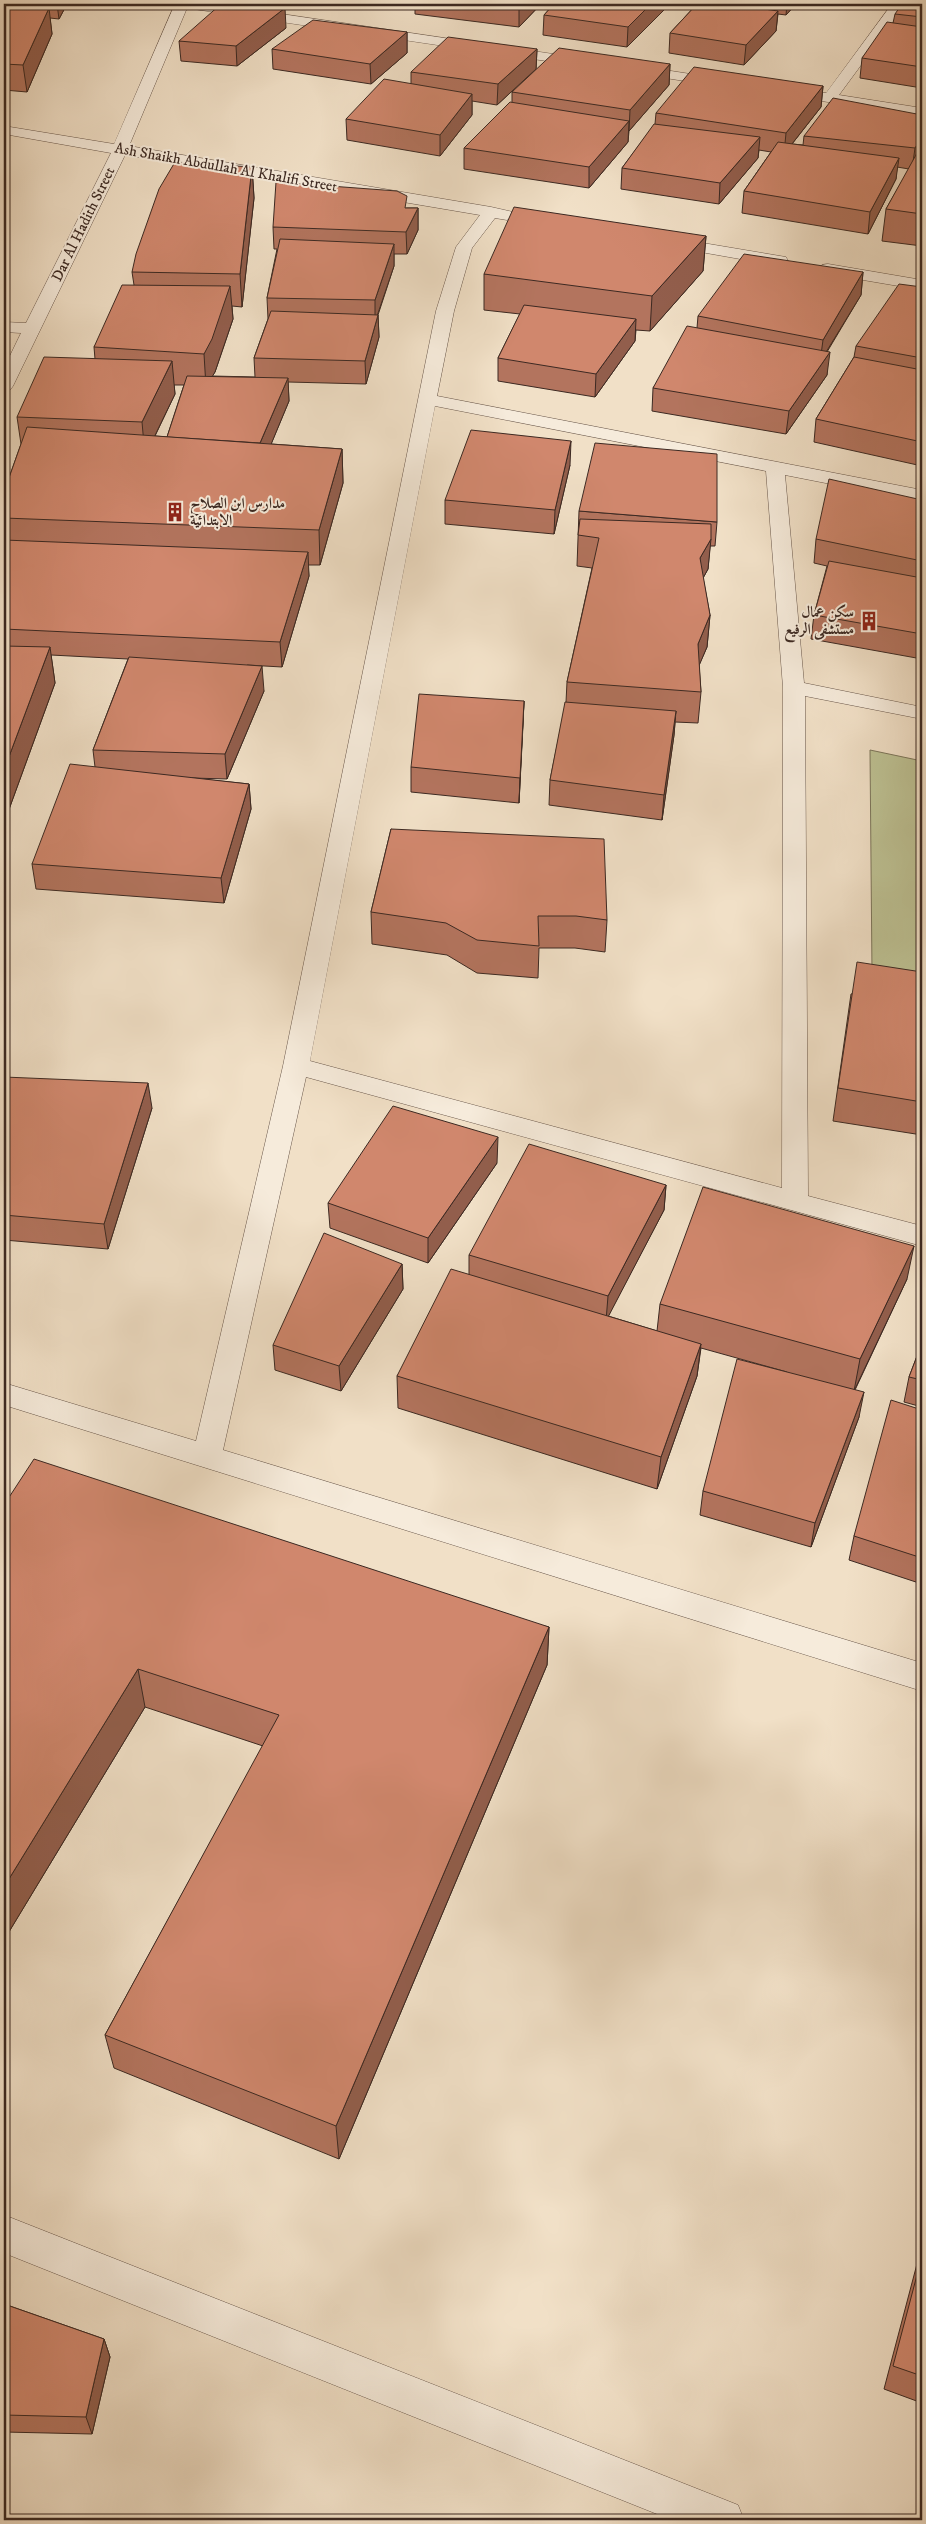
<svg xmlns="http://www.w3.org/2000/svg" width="926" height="2524" font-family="'IM FELL DW Pica',Amiri,serif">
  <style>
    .green { fill: #bdc193; stroke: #7c755a }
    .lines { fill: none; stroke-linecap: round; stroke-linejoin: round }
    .minor-casing { stroke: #69574b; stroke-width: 1 }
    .minor { fill: #f6ebdb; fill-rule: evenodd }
    .wall { fill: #b3745e; stroke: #3c2922; fill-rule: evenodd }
    .shaded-wall { fill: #925e4c; stroke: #3c2922 }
    .building { fill: #d0876d; stroke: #3c2922 }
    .labels { text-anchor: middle; stroke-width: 4; stroke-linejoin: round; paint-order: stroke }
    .far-street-label { font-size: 15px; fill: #3c2922; stroke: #f6ebdb }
    .far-poi-label { font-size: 15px; font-weight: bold; fill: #3c2922; stroke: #f6ebdb; text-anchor: start }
  </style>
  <rect width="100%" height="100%" fill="#f1e0c7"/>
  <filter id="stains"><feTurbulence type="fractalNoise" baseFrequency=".004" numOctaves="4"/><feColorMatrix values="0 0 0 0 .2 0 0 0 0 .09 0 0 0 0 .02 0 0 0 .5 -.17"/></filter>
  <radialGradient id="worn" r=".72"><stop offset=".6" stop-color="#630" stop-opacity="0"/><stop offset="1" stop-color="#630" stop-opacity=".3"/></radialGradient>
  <path class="green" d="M870,750L922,761V983L872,973Z"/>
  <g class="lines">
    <defs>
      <g id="minor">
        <path d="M175,4H214L587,59L594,63L587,67L187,8L129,146L491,207L513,212L515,215L507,220L495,218L472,248L454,311L437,396L922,490V502L785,475L804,683L922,707V719L805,696L808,1196L922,1226V1246L306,1077L223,1450L922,1663V1691L4,1405V1383L196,1441L283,1066L436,311L456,247L480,215L125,155L13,386L10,390L4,391V368L21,333L4,332V322L26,323L111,153L4,134V126L114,144ZM435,406L766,471L783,687L782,1188L310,1061Z"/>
        <path d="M892,4H906L839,95L922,108V116L781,95L779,92L786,88L826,93Z"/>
        <path d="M632,65L723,79L730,83L723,87L627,72L625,69Z"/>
        <path d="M667,237L780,256L786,257L788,261L786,265L780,266L661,245L659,242Z"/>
        <path d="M828,264L922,280V290L822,273L820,269L822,265Z"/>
        <path d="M4,2215L723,2499L738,2505L744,2520H672L4,2253Z"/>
      </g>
    </defs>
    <use href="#minor" class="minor-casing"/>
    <use href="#minor" class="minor"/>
  </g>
  <g class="wall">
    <path d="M4,4H67L59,19L50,18L52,34L27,92L4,90Z"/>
    <path d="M350,4H382L378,8Z"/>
    <path d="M415,4H541L519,27L415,14Z"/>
    <path d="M554,4H664V10L627,47L543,35L544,15Z"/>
    <path d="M670,4H692L689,7Z"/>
    <path d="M697,4H796L786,15L778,14L776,31L744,65L669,53L670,33Z"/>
    <path d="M922,4V88L860,78L862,58L893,23L895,14Z"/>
    <path d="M286,28L237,66L181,61L179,41Z"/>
    <path d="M407,32V53L371,84L273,69L272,49Z"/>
    <path d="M537,49L536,69L497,105L472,101V115L440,156L347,140L346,119L411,84V72Z"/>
    <path d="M670,64L669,85L629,131L628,142L589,188L464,169V148L512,102V92Z"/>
    <path d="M823,86L821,107L792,144L803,145L804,136L922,115V246L882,241L886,209L909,169L897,167L896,179L868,234L742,213L744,191L771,152L759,150L758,158L719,204L621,189L622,168L655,124L656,113Z"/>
    <path d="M252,167L254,198L242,307L232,306L233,319L215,372L212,376L255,377L254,358L268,319L267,298L277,249H274L273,227L407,208H418V230L407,254H394V266L378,315L379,337L366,384L288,382L289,401L271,444L342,449L343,483L320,565H308L309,576L282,667L247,665L264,691L227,779L192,778L249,784L251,809L224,903L36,889L32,864L95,767L93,750L128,659L51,655L55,683L4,823V492L21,444L17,417L95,359L94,347L134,285L132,272ZM174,385H184L167,437L155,436L175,394Z"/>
    <path d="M706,236L703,271L650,331L636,330L635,341L595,397L498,381V358L520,314L484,310V274Z"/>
    <path d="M863,272L861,295L827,352V375L786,434L652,411L653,388L697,328L698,316Z"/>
    <path d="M922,287V466L814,442L816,419L854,357L856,346Z"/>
    <path d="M570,465L554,534L445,524V500Z"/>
    <path d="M922,500V659L811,639L814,615L827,566L814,563L816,539Z"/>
    <path d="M579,511L717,522L715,546H710L708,569L703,578L710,615L707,647L699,665L701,692L698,723L675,722L674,735L662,820L549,805L550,780L566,702L567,682L592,568L577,566Z"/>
    <path d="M524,701L519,803L411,792V767Z"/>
    <path d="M391,829L607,920L605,952L575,948H539L538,978L477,973L447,955L372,944L371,912Z"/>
    <path d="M922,972V1135L833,1121L851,994Z"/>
    <path d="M4,1077L152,1108L108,1249L4,1240Z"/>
    <path d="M497,1163L428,1263L330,1228L328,1203Z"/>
    <path d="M666,1185L664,1210L608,1316L657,1331L660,1304L907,1279L855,1390L859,1417L811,1547L700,1515L703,1491L787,1372L701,1348L697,1376L657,1489L398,1408L397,1376L469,1274V1255Z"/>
    <path d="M402,1264L403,1289L341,1391L275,1370L273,1345Z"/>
    <path d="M922,1343V1407L904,1402L909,1377Z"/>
    <path d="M922,1410V1584L849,1560L854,1536Z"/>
    <path d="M4,1505L549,1627L547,1665L339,2159L114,2068L105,2035L263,1746L145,1707L4,1940Z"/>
    <path d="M922,2245V2403L884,2389Z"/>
    <path d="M4,2304L104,2339L110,2357L92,2434L4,2432Z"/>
  </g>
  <g class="shaded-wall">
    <path d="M57,4H67L59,19Z"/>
    <path d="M378,4H382L378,8Z"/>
    <path d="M522,4H541L519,27V7Z"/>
    <path d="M651,4H664V10L627,47L628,27Z"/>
    <path d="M787,4H796L786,15Z"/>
    <path d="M49,8L52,34L27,92L23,65Z"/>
    <path d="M285,8L286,28L237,66L236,46Z"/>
    <path d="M778,11L776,31L744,65L746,45Z"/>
    <path d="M407,32V53L371,84L370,64Z"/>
    <path d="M537,49L536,69L497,105L498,84Z"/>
    <path d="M670,64L669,85L629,131L630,110Z"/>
    <path d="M823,86L821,107L784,154L786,133Z"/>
    <path d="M472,94V115L440,156V135Z"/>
    <path d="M629,121L628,142L589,188V167Z"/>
    <path d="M922,136V153L912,169L915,148Z"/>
    <path d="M760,137L758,158L719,204L720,183Z"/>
    <path d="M899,158L896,179L868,234L870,212Z"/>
    <path d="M252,167L254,198L242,307L240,274Z"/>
    <path d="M418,208V230L407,254L406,232Z"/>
    <path d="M706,236L703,271L650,331L652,296Z"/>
    <path d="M394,244V266L375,322V300Z"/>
    <path d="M863,272L861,295L820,362L823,340Z"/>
    <path d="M230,286L233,319L215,372L206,387L204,354Z"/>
    <path d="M378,315L379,337L366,384L365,361Z"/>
    <path d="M636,319L635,341L595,397L596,374Z"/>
    <path d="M830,352L827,375L786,434L789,411Z"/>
    <path d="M172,361L175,394L145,456L142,422Z"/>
    <path d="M288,378L289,401L260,471L258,448Z"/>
    <path d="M571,441L570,465L554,534L555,510Z"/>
    <path d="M342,449L343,483L320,565L319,530Z"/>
    <path d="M711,539L708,569L697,589L700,558Z"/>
    <path d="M308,552L309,576L282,667L280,642Z"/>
    <path d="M710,615L707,647L695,675L698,644Z"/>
    <path d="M50,647L55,683L4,823V770Z"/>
    <path d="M262,666L264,691L227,779L225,754Z"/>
    <path d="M524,701L523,725L519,803L520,778Z"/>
    <path d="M676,711L674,735L662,820L664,795Z"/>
    <path d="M249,784L251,809L224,903L221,878Z"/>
    <path d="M148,1083L152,1108L108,1249L104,1224Z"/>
    <path d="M498,1137L497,1163L428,1263V1238Z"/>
    <path d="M666,1185L664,1210L606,1321L608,1296Z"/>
    <path d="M914,1246L907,1279L854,1391L860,1359Z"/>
    <path d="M402,1264L403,1289L341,1391L339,1366Z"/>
    <path d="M701,1344L697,1376L657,1489L661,1457Z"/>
    <path d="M864,1392L859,1417L811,1547L815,1523Z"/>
    <path d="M549,1627L547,1665L339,2159L336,2126Z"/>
    <path d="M138,1669L145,1707L4,1940V1887Z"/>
    <path d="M104,2339L110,2357L92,2434L86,2417Z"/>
  </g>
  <g class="building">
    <path d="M221,4H247L285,8L236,46L179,41Z"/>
    <path d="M493,4H522L519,7Z"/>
    <path d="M554,4H651L628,27L544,15Z"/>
    <path d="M697,4H729L778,11L746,45L670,33Z"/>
    <path d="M902,4H922V17L895,14Z"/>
    <path d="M4,5L49,8L23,65L4,64Z"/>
    <path d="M313,20L407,32L370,64L272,49Z"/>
    <path d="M887,22L922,27V67L862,58Z"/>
    <path d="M448,37L537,49L498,84L411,72Z"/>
    <path d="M559,48L670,64L630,110L512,92Z"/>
    <path d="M694,67L823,86L786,133L656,113Z"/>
    <path d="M384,79L472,94L440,135L346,119Z"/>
    <path d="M833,98L922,115V136L915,148L804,136Z"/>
    <path d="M510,102L629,121L589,167L464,148Z"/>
    <path d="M654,124L760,137L720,183L622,168Z"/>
    <path d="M778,142L899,158L870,212L744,191Z"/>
    <path d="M922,144V214L886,209Z"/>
    <path d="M175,162L252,167L240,274L132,272L136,254L159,189Z"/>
    <path d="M276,182L397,191L407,196L405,208H418L406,232L273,227Z"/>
    <path d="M514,207L706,236L652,296L484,274Z"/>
    <path d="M280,239L394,244L375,300L267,298Z"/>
    <path d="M744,254L863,272L823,340L698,316Z"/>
    <path d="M899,284L922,287V358L856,346Z"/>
    <path d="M122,285L230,286L212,339L204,354L94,347Z"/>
    <path d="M524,305L636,319L596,374L498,358Z"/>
    <path d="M271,311L378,315L365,361L254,358Z"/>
    <path d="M687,326L830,352L789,411L653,388Z"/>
    <path d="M44,357L172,361L142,422L17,417Z"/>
    <path d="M854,357L922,370V442L816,419Z"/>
    <path d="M187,376L288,378L260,443L167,437Z"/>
    <path d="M27,427L342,449L319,530L4,518V492Z"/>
    <path d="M471,430L571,441L555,510L445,500Z"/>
    <path d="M595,443L717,454V522L579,511Z"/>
    <path d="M829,479L922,500V561L816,539Z"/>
    <path d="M580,519L711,524V539L700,558L710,615L698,644L701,692L567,682L599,538L578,535Z"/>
    <path d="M4,540L308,552L280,642L4,629Z"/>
    <path d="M829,561L922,578V634L814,615Z"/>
    <path d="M4,646L50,647L4,770Z"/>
    <path d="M129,657L262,666L225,754L93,750Z"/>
    <path d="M419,694L524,701L520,778L411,767Z"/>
    <path d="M565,702L676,711L664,795L550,780Z"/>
    <path d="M70,764L249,784L221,878L32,864Z"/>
    <path d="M391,829L604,839L607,920L576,916H538L539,946L477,940L446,923L371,912Z"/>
    <path d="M857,962L922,972V1102L838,1088Z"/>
    <path d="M4,1077L148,1083L104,1224L4,1215Z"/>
    <path d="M393,1106L498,1137L428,1238L328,1203Z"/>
    <path d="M529,1144L666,1185L608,1296L469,1255Z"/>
    <path d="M703,1187L914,1246L860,1359L660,1304Z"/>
    <path d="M324,1233L402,1264L339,1366L273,1345Z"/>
    <path d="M451,1269L701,1344L661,1457L397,1376Z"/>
    <path d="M922,1343V1380L909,1377Z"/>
    <path d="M737,1359L864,1392L815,1523L703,1491Z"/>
    <path d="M891,1400L922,1410V1558L854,1536Z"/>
    <path d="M34,1459L549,1627L336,2126L105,2035L279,1715L138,1669L4,1887V1505Z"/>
    <path d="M922,2256V2376L893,2366Z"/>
    <path d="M4,2304L104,2339L86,2417L4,2415Z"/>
  </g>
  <defs>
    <symbol id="building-bare" viewBox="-9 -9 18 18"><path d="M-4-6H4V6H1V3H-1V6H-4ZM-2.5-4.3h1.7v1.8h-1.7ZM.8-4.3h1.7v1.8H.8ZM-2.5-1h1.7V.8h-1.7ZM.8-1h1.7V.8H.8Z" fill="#8f2418" stroke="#f6ebdb" stroke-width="2.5" paint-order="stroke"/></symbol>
  </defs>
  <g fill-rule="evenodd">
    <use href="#building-bare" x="161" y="498" width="28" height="28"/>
    <use href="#building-bare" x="855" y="607" width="28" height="28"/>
  </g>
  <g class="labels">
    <g class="far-street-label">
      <text transform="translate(226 167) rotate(10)" y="5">Ash Shaikh Abdullah Al Khalifi Street</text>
      <text transform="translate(83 224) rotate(-64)" y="5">Dar Al Hadith Street</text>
    </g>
    <g class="far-poi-label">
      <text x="190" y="508">مدارس ابن الصلاح<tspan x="190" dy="17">الابتدائية</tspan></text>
      <text x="854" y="617" text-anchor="end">سكن عمال<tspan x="854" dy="17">مستشفى الرفيع</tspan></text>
    </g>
  </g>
  <rect width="926" height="2524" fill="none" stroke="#f1e0c7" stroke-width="20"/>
  <rect x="5" y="5" width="916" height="2514" fill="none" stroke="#3c2922" stroke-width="2.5"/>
  <rect x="10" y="10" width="906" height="2504" fill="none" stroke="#3c2922"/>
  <rect width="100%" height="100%" filter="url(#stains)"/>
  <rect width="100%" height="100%" fill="url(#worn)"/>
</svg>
